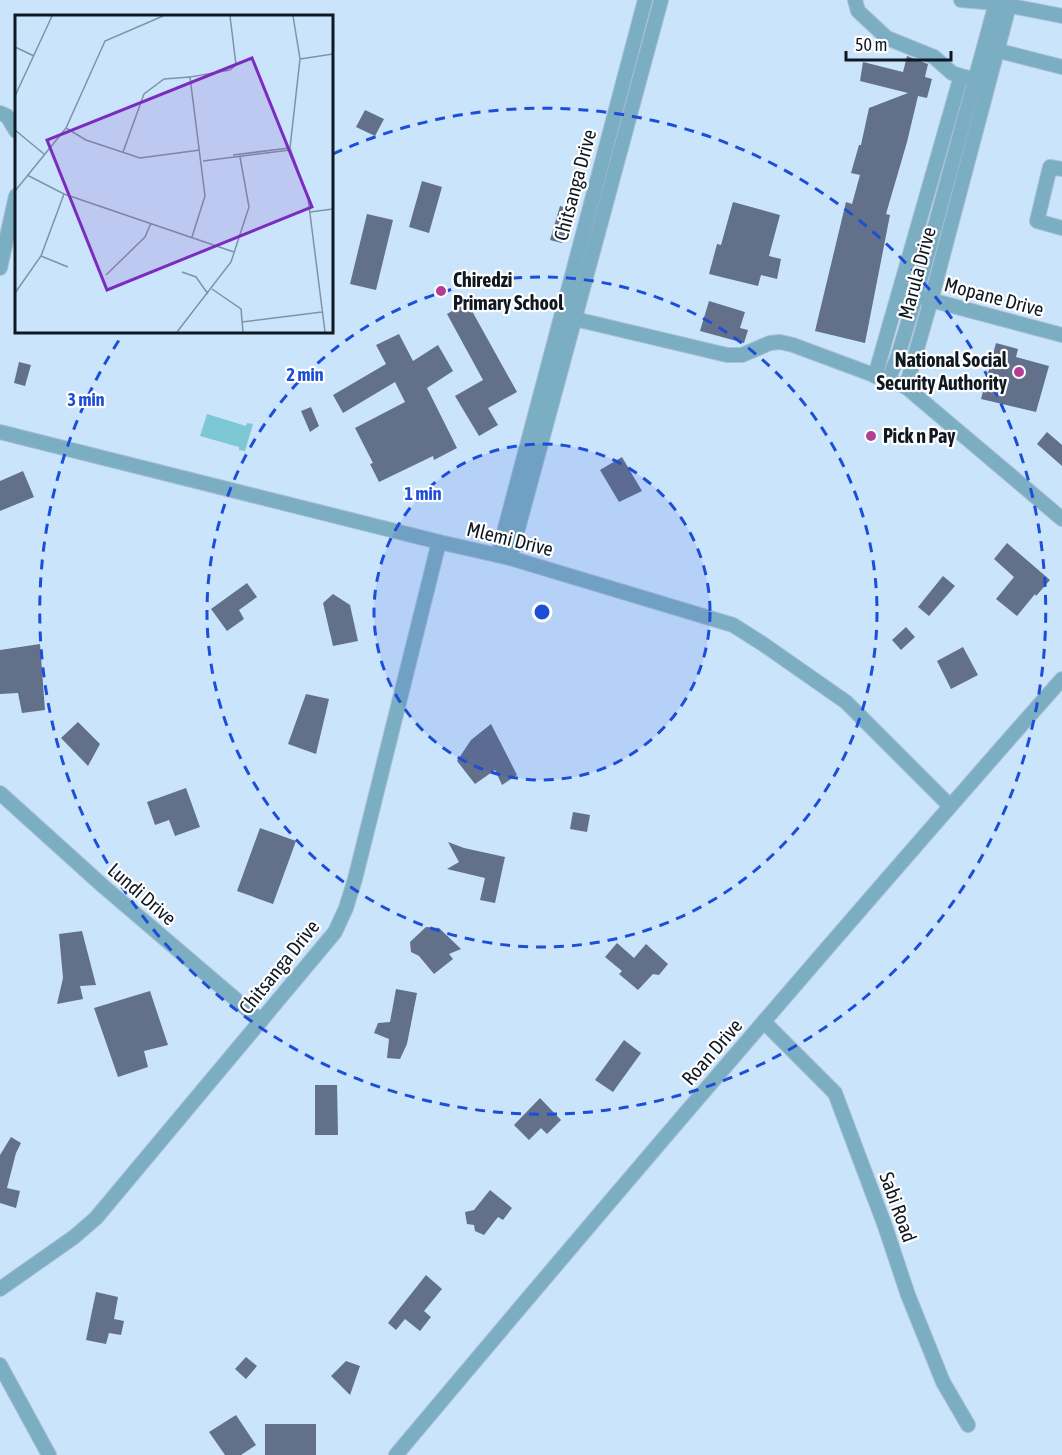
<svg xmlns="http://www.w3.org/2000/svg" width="1062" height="1455" font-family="'Asap Condensed',sans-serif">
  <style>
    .water { fill: #7cc8d5 }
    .building { fill: #637089 }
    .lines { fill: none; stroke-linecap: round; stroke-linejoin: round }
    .minor-casing { stroke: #a9bfd5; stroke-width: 16 }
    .minor { stroke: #7badc3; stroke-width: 14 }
    .ring { fill: none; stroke: #1d4ed8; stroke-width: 3; stroke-dasharray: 10 8 }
    .poi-dot { fill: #b43e96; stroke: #fff; stroke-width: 2 }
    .labels { text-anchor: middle; stroke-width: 4.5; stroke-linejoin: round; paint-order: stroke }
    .street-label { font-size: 20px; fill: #101922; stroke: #fff }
    .poi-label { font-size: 20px; font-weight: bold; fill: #101922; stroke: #fff; text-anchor: start }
    .inset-road { fill: none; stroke: #8093a5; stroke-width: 1.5 }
    .view { fill: #7b2cbf; fill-opacity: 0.15; stroke: #7b2cbf; stroke-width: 3 }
    .inset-edge { fill: none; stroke: #101922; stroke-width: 3 }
    .centre { fill: #1d4ed8; stroke: #fff; stroke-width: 3 }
    .ring-label { font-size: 18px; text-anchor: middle; font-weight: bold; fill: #1d4ed8; stroke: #fff; stroke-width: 4.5; stroke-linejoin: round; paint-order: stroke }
  </style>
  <rect width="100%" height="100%" fill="#cae4fc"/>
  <path class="water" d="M207,414L246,426L247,423L253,424L245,451L239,450V447L200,436Z"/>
  <g class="building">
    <path d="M907,56L928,64L925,77L932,79L927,98L918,96L907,142L886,214L890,215L865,343L815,331L846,202L852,204L860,175L851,173L859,145H861L869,108L908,93L860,81L863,62L903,72Z"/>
    <path d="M365,110L384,119L375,136L356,127Z"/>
    <path d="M422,181L442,187L429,233L409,227Z"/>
    <path d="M733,202L780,215L769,256L781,259L777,279L761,275L758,286L709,274L717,244L721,245Z"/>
    <path d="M560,206L572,210L562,243L550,240Z"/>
    <path d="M367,214L393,220L376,290L350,284Z"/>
    <path d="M709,301L745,312L740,328L748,330L744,343L700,331Z"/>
    <path d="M467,302L517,392L488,408L498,425L479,436L455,396L483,380L447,314Z"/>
    <path d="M399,334L413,361L438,345L453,371L427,388L457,448L434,460L433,456L379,482L370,464L373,463L355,428L405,402L395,382L343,413L333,395L386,364L376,345Z"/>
    <path d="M996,343L1018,349L1016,357L1049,366L1036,412L981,399Z"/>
    <path d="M19,362L31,365L25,386L14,383Z"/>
    <path d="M311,407L319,426L310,432L301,411Z"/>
    <path d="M1047,432L1062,445V466L1037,444Z"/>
    <path d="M622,457L642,491L619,502L600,470Z"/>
    <path d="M23,471L34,497L0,511V481Z"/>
    <path d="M1007,543L1050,580L1036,596L1035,594L1017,616L996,599L1014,577L994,559Z"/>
    <path d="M943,576L955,586L929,616L918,607Z"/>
    <path d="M247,583L257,597L239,610L244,619L227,631L211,609Z"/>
    <path d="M333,594L350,605L358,641L333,646L323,603Z"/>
    <path d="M906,627L915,637L901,650L892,640Z"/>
    <path d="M40,644L45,710L22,713L18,693L0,694V650Z"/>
    <path d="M963,647L978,675L951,689L937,661Z"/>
    <path d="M306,694L329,699L316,754L288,744Z"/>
    <path d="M78,722L100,744L88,766L61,738Z"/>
    <path d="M491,724L517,775L502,785L495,770L475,784L457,761L471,740Z"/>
    <path d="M186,788L200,827L175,836L169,820L155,825L147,802Z"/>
    <path d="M573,812L590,815L587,832L570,829Z"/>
    <path d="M260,828L296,841L273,904L237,891Z"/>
    <path d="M448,842L464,848L505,857L495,903L480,900L485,878L447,869L459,862Z"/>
    <path d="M426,927L439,928L461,949L449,954L453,959L434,974L419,956L411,952L410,942Z"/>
    <path d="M82,931L96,985L80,986L83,999L57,1004L63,978L59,934Z"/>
    <path d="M617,943L634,958L646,944L668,964L659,975L653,974L638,990L619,974L622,971L605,957Z"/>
    <path d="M396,989L417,993L407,1044L400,1059L387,1058L389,1039L374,1033L378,1023L390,1022Z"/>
    <path d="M150,991L168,1045L144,1051L148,1067L118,1077L94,1008Z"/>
    <path d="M624,1040L641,1053L613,1092L595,1080Z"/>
    <path d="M315,1085H337L338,1135H315Z"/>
    <path d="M540,1098L561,1120L547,1134L541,1128L529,1140L514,1125Z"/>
    <path d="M11,1137L21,1143L16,1153L7,1188L20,1191L16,1208L0,1203V1155Z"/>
    <path d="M490,1190L512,1208L503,1220L498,1217L484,1235L475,1231L474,1225L467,1224L465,1212L474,1210Z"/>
    <path d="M426,1275L442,1289L424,1311L431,1317L420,1331L405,1319L396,1330L388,1323Z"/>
    <path d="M96,1292L118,1297L114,1319L124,1321L121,1335L109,1333L106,1344L86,1340Z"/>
    <path d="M246,1357L257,1366L246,1379L235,1369Z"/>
    <path d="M346,1361L360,1366L350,1395L331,1376Z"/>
    <path d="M236,1415L256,1445L241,1455H225L209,1432Z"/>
    <rect x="265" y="1424" width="51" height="31"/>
  </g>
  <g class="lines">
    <defs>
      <g id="minor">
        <path d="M855,0L858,11L887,38L934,57L952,73L961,76"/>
        <path d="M961,0L996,3L1062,16"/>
        <path d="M991,49L1062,67"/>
        <path d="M0,113L7,116L16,131"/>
        <path d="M1062,169L1050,167L1037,221L1062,228"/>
        <path d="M0,268L16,196"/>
        <path d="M923,298L1062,335"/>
        <path d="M575,319L727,355H742L770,343L780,342L793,345L906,387L1062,519"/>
        <path d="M875,376L961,76L975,79"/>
        <path d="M888,380L897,359L916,296L996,3"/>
        <path d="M906,387L931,300L1009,6"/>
        <path d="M0,432L439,542L510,558L733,625L763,644L846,702L950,806"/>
        <path d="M498,555L645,0"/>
        <path d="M510,558L661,0"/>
        <path d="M0,793L103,886L261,1021"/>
        <path d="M764,1022L835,1093L885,1226L908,1295L943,1382L968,1425"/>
        <path d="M0,1289L74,1237L96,1218L335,932L346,908L355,879L439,542"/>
        <path d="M0,1365L49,1455"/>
        <path d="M396,1455C615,1194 836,935 1062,679"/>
      </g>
    </defs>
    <use href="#minor" class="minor-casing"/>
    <use href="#minor" class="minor"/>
  </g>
  <circle cx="542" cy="612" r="168" fill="#1d4ed8" fill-opacity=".12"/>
  <g class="ring">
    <circle cx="542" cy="612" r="168"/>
    <circle cx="542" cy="612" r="335"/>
    <path d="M333 154A503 503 0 1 1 123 334"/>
  </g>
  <g class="poi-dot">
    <circle cx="441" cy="291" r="6"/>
    <circle cx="1019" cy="372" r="6"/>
    <circle cx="871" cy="436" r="6"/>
  </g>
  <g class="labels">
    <g class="street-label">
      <text transform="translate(575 185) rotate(-75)" y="7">Chitsanga Drive</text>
      <text transform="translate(917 273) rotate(-75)" y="7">Marula Drive</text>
      <text transform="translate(994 297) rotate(15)" y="7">Mopane Drive</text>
      <text transform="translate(510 539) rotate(14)" y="7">Mlemi Drive</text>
      <text transform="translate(142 894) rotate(41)" y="7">Lundi Drive</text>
      <text transform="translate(279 967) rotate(-51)" y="7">Chitsanga Drive</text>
      <text transform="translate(712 1052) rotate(-49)" y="7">Roan Drive</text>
      <text transform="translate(898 1207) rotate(70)" y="7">Sabi Road</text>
    </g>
    <g class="poi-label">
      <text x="453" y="287">Chiredzi<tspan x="453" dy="23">Primary School</tspan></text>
      <text x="1007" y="367" text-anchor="end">National Social<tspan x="1007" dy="23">Security Authority</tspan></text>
      <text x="883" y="443">Pick n Pay</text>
    </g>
  </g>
  <g transform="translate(15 15)">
    <rect width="318" height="318" fill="#cae4fc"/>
    <path class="inset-road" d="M278,1L285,44L275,133L293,183L310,317M0,32L19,41M285,44L318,39M0,81L37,1M51,113L71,125L125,143L185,135M0,115L29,139M108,137L129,79L149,64L175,62M218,140L274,133M188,146L275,135M12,160L49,179L219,237M0,176L51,113L90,26L148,1M295,197L318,194M177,222L190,181L175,62L215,55L221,50L215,1M26,241L53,252M167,257L181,262L193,279M91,260L130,222L136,208M197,274L226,294L228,317M0,278L26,241L49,179M227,307L307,297M162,317L216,247L234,192L225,142"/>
    <path class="view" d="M237,43L297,192L92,275L32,125Z"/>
    <rect width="318" height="318" class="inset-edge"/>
  </g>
  <circle cx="542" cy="612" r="9" class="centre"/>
  <g class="ring-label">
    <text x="305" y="381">2 min</text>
    <text x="86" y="406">3 min</text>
    <text x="423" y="500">1 min</text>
  </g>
  <path d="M846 51v9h105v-9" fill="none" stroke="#101922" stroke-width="3"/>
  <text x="855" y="51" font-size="18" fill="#101922" stroke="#ffffff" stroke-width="4.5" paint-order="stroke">50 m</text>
</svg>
